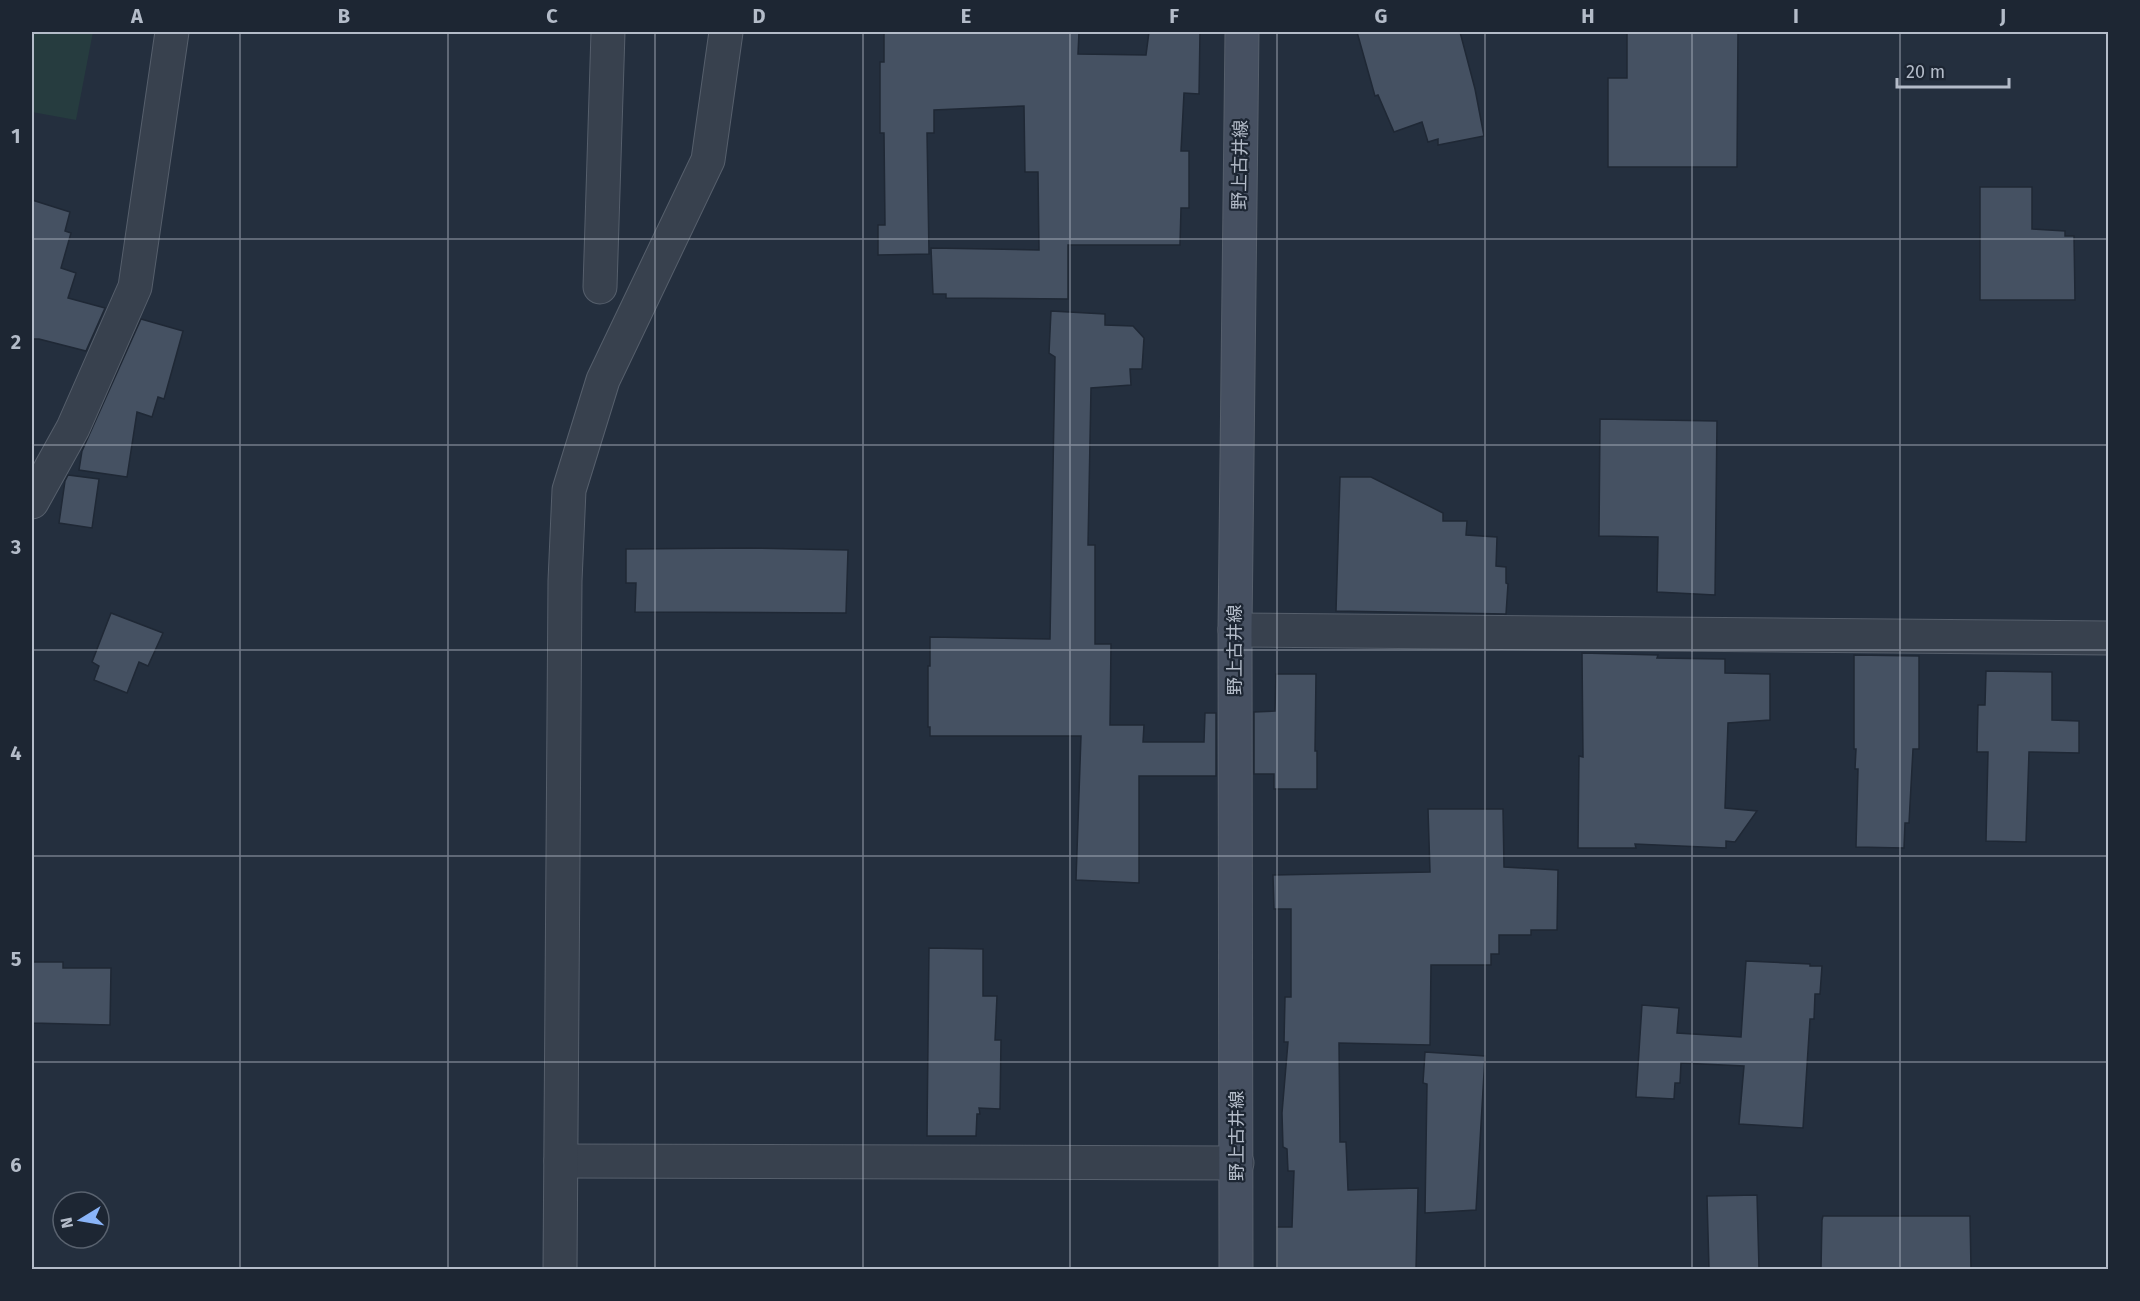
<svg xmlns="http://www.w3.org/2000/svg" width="2140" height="1301" font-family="'Fira Sans','Noto Sans JP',sans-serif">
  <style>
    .green { fill: #263c3f }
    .building { fill: #455162; stroke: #1f2835; stroke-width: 1.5 }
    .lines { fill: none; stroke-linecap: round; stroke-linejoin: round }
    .minor-casing { stroke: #565f6c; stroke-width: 35 }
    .tertiary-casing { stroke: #565f6c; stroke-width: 35 }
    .secondary-casing { stroke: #565f6c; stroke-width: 35 }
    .minor { stroke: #38414e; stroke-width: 33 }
    .tertiary { stroke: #38414e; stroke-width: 33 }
    .secondary { stroke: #465061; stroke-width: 33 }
    .grid { fill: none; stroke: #b4bcc9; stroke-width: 1.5; stroke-opacity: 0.55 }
    .labels { text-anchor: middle; stroke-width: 4.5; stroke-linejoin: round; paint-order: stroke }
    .street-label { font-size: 18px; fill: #b4bcc9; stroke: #1d2633 }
    .neatline { fill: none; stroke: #b4bcc9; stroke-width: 2 }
    .grid-label { font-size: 20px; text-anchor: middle; font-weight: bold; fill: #b4bcc9 }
  </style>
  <rect width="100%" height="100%" fill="#242f3e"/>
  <path class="green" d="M32,32H93L76,120L32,112Z"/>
  <g class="building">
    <path d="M884,32H1079L1078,54L1146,55L1149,32H1200L1199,94L1184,93L1181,151H1189V208H1181L1180,245H1068V299L946,298V294H933L931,248L1039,250L1038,172H1025L1024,106L934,110V133H927L929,254L878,255V225H885L884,133H880V62H884Z"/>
    <path d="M1357,32H1460L1475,89L1484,136L1438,145V139L1428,142L1422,122L1394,132L1378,95L1375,96Z"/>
    <path d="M1627,32H1738L1737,167H1608V78H1627Z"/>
    <path d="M1980,187H2032V229L2065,231V236H2074L2075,300H1980Z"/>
    <path d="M32,200L70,212L65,231L71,233L61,268L76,273L68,298L105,308L86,351L39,339H32Z"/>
    <path d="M1051,311L1105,314V325L1133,326L1144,338L1142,369H1130L1131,385L1091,388L1088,545H1095V644H1111L1110,725H1144L1143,742H1204L1205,713H1216V776H1139V883L1076,880L1081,736H930V727H928V666H930V637L1050,639L1055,357L1049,353Z"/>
    <path d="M141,319L183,331L164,399L158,397L152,417L137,412L127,477L79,470L82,451Z"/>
    <path d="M1600,419L1717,421L1715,595L1657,592L1658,537L1599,536Z"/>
    <path d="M68,475L99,479L92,528L59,523L65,481Z"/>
    <path d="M1340,477H1371L1443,513V521H1467L1466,535L1497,537L1496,566L1506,567V583L1508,584L1506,614L1336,611Z"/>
    <path d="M749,548L848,550L846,613L635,612L636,583H626V549Z"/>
    <path d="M111,613L163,633L148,666L139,662L127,693L94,680L99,666L92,662Z"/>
    <path d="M1582,653L1658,655L1657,658L1725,659V673L1770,674V720L1728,723L1725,808L1757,811L1735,842L1726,841V848L1635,844L1636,848H1578L1579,756L1583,757Z"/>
    <path d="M1854,655L1919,656V749H1913L1909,823H1905L1904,848L1856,847L1858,769H1855L1856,749H1854Z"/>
    <path d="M1986,671L2052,672V720L2079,721V753L2029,752L2026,842L1986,841L1988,752H1977L1978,705H1985Z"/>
    <path d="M1276,674H1316L1315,751H1317V789H1274V774H1254V712L1275,711Z"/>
    <path d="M1428,809H1503L1504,867L1558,870L1557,930H1531V935H1499V954H1491V965H1431L1430,1045L1339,1043L1340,1142H1346L1348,1190L1418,1188L1416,1269H1277V1227H1292L1294,1171H1288L1287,1149L1283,1147L1282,1113L1288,1042H1284L1285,997H1291V909H1274L1273,875L1430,872Z"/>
    <path d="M929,948L983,949V996H997L995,1040H1001L1000,1109L979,1108L980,1114H977L976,1136H927Z"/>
    <path d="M1746,961L1810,964V966H1822L1820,994H1815L1814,1019H1810L1803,1128L1739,1124L1744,1066L1681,1063L1680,1083H1675L1674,1099L1636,1097L1642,1005L1679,1008L1677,1033L1741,1037Z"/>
    <path d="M32,962H63V968H111L110,1025L32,1023Z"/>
    <path d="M1425,1052L1485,1056L1476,1210L1425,1213L1427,1084L1423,1083Z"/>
    <path d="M1757,1195L1759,1269H1709L1707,1196Z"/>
    <path d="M1823,1216H1970L1971,1269H1821L1822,1220Z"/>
  </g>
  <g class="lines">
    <defs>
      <g id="minor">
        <path d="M600,287L608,32"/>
        <path d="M32,502L73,428L135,287L172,32"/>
        <path d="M1235,630L2108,638"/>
        <path d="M561,1161L1237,1163"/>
      </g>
      <path id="tertiary" d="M560,1270L565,581L569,490L603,380L708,160L726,32"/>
      <path id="secondary" d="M1236,1270L1235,630L1242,32"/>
    </defs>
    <use href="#minor" class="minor-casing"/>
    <use href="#tertiary" class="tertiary-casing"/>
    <use href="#secondary" class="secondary-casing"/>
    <use href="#minor" class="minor"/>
    <use href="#tertiary" class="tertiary"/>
    <use href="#secondary" class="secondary"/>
  </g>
  <path class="grid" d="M240,32V1270M448,32V1270M655,32V1270M863,32V1270M1070,32V1270M1277,32V1270M1485,32V1270M1692,32V1270M1900,32V1270M32,239H2108M32,445H2108M32,650H2108M32,856H2108M32,1062H2108"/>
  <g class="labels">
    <g class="street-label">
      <text transform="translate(1240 165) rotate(-89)" y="6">野上古井線</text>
      <text transform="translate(1235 650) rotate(-90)" y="6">野上古井線</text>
      <text transform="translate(1237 1136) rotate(-90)" y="6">野上古井線</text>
    </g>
  </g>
  <rect width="2140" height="1301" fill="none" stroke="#1d2633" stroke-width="66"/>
  <g transform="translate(81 1220) rotate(259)"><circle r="28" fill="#1d2633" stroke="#59626f" stroke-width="1.5"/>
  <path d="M0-4.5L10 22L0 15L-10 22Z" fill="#8ab4f8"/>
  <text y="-9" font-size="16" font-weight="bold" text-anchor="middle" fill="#b4bcc9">N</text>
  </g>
  <path d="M1897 78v9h112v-9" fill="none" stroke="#b4bcc9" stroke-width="3"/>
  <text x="1906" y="78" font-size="18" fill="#b4bcc9" stroke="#1d2633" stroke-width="4.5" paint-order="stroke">20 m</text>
  <rect x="33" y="33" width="2074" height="1235" class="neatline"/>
  <g class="grid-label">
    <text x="137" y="23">A</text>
    <text x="344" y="23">B</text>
    <text x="552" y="23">C</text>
    <text x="759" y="23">D</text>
    <text x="966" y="23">E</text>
    <text x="1174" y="23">F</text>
    <text x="1381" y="23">G</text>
    <text x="1588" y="23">H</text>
    <text x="1796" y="23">I</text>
    <text x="2003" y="23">J</text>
    <text x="16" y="143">1</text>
    <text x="16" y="349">2</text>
    <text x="16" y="554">3</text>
    <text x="16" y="760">4</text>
    <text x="16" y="966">5</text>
    <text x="16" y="1172">6</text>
  </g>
</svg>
